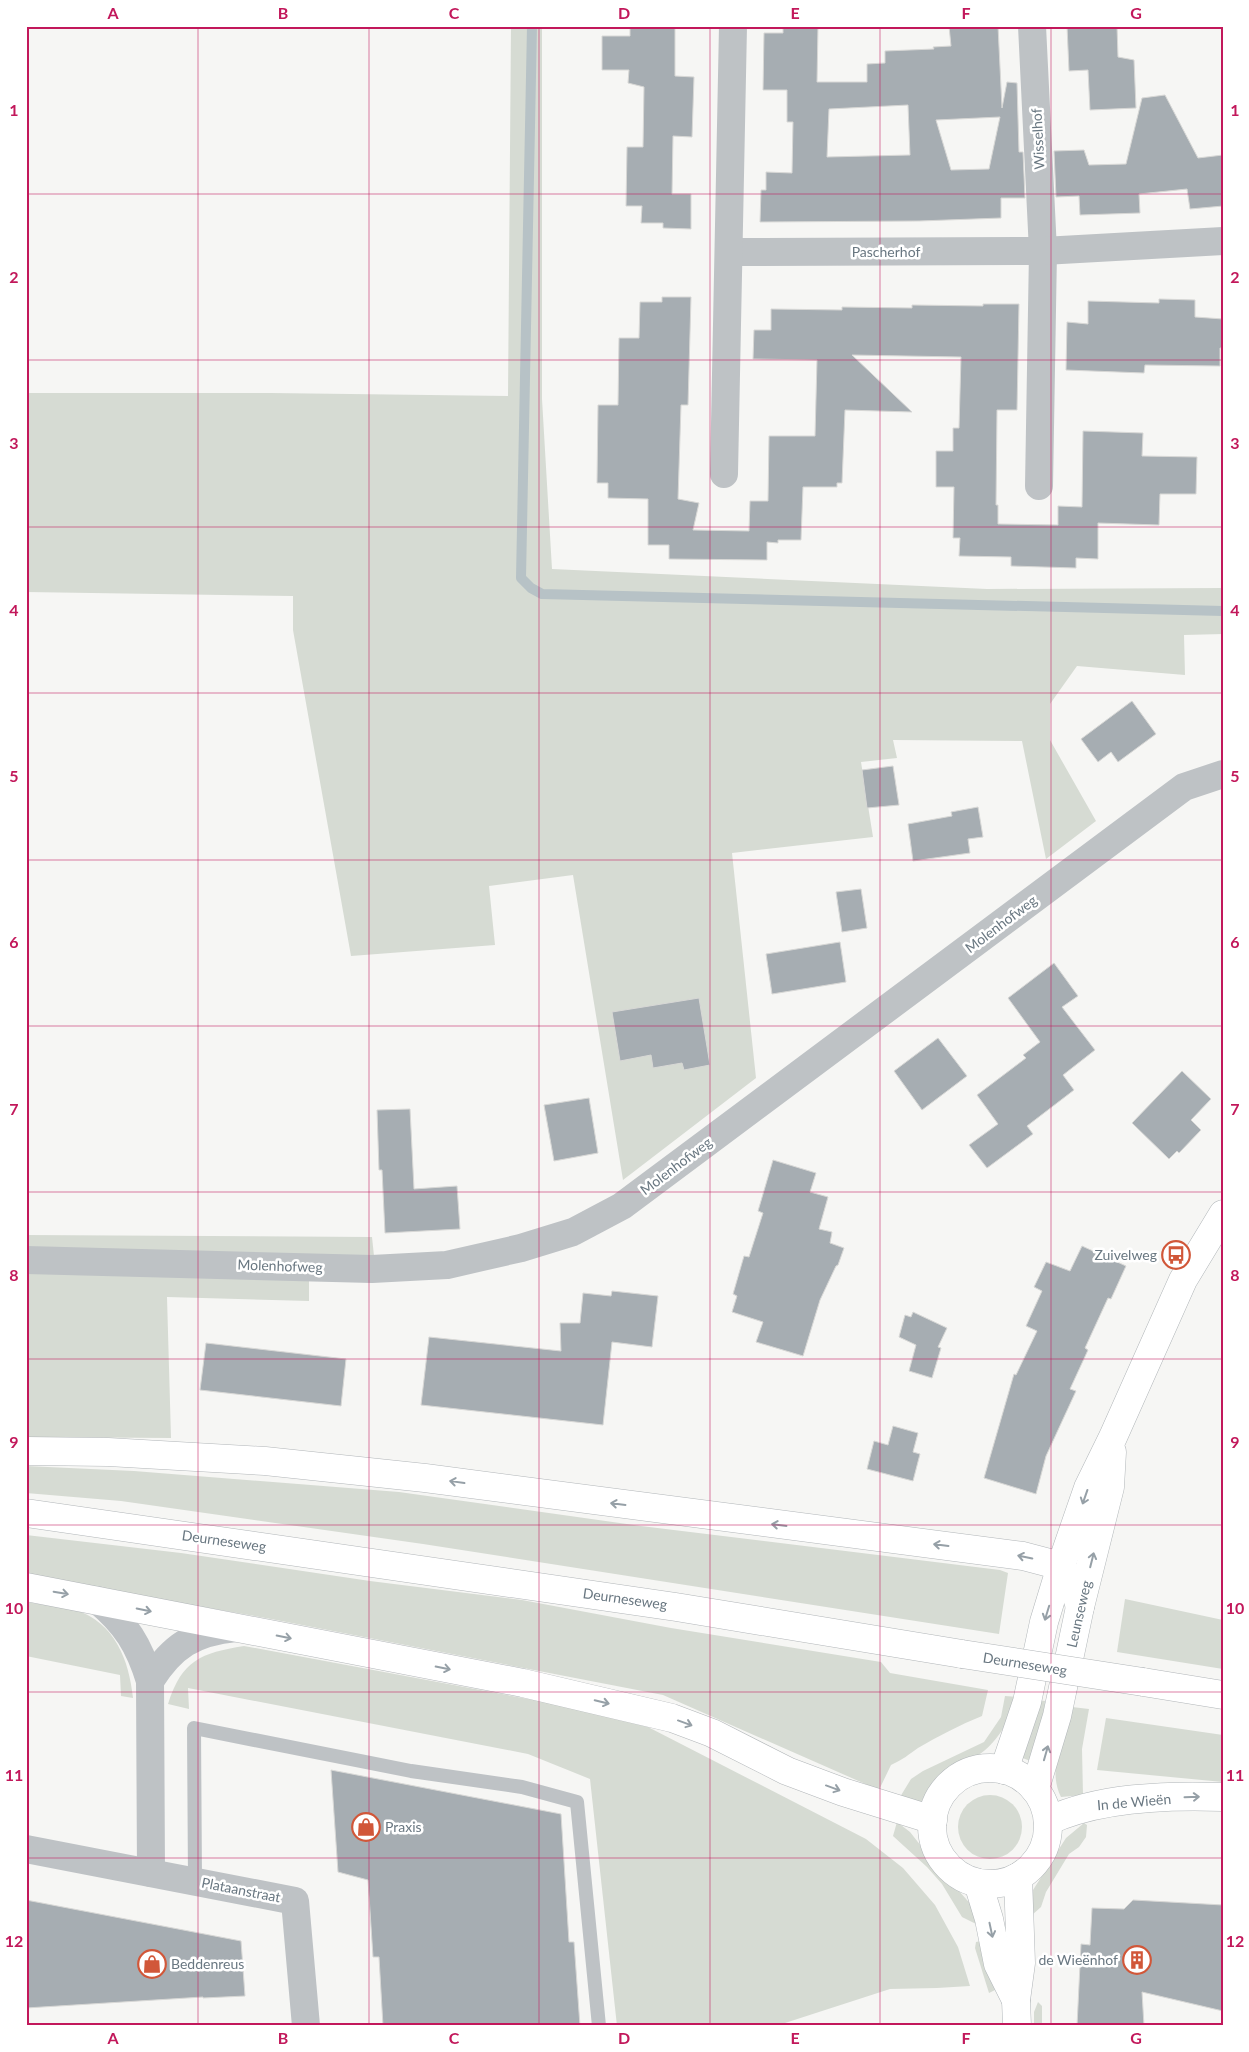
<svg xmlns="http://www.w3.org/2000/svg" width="1249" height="2052" font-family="Lato,sans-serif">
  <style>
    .green { fill: #d6dbd3 }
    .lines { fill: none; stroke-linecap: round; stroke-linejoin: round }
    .stream { stroke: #b7c2c6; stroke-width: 10 }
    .building { fill: #a6adb2; stroke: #d8d8d6; fill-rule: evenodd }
    .secondary-casing { stroke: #b1b6b9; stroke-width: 29 }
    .primary-casing { stroke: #b2b6b9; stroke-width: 29 }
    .service { stroke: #bec2c5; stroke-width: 14 }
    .minor { stroke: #bec2c5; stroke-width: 28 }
    .secondary { stroke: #fff; stroke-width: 28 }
    .primary { stroke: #fff; stroke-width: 28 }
    .primary-bridge-casing { stroke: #b2b6b9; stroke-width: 29; stroke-linecap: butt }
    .primary-bridge { stroke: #fff; stroke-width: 28 }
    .oneway { stroke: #96a0a7 }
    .grid { fill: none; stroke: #c2185b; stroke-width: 1; stroke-opacity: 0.55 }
    .labels { text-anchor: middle; stroke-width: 5; stroke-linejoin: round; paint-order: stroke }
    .street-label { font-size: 14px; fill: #697781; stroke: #fff }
    .poi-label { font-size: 14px; fill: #697781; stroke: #fff; text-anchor: end }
    .neatline { fill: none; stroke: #c2185b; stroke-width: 2 }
    .grid-label { font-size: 16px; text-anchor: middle; font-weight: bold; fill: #c2185b }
  </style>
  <rect width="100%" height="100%" fill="#f6f6f4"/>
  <g class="green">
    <path d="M511,26H542V399L552,569L987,589L1223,588V634L1184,635L1185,675L1077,666L1050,704V740L1096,821L1046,859L1022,741L893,740L897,758L861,762L873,837L732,853L756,1078L623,1180L573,875L489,886L495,945L351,956L293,630V596L26,592V393H271L508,396Z"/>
    <path d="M26,1235L372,1237L374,1256L26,1249Z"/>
    <path d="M26,1269L309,1276V1301L167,1297L171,1438L26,1437Z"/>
    <path d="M26,1466L134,1471L399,1492L641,1526L1000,1570L1008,1573L999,1634L423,1544L121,1501L26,1493Z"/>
    <path d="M26,1535L181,1553L370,1581L522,1600L671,1628L881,1662L890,1673L988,1690L982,1716C960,1725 938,1736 918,1748C908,1755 904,1759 891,1765L879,1790L663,1695L271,1619L26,1576Z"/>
    <path d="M1125,1599L1223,1620V1669L1117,1652Z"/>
    <path d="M26,1602C42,1605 60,1606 76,1610C115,1623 129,1660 133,1698L121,1696L120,1675L26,1656Z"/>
    <path d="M244,1646L539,1701L648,1727L866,1839L903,1868L935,1905L958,1947L970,1986L937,1988L890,1989L785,2023V2026H617L590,1779L528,1754L188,1688L189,1709L168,1704C182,1660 201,1653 244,1646Z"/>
    <path d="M1005,1696L1018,1697C1008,1723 997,1744 973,1759C965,1765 953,1766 944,1771C934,1778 927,1792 921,1802L900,1797L911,1779L923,1771L984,1742L1001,1717Z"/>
    <path d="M1036,1700L1045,1701L1043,1732L1033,1762L1020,1757Z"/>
    <path d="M1072,1707L1089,1709L1082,1749L1083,1795L1061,1797C1047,1770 1063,1734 1072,1707Z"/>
    <path d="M1106,1718L1223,1735V1782L1097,1770Z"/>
    <circle cx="990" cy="1827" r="32"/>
    <path d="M897,1822L910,1832L921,1846L934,1871L947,1883L958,1890L975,1909L979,1923L976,1924L962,1917L942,1884L927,1867L893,1836Z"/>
    <path d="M1084,1823L1087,1825L1086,1837L1079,1847L1069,1854L1046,1892L1041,1907L1032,1915L1028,1911L1033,1890L1066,1838Z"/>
    <path d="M986,1940L995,1990L989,1993L975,1948L976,1942Z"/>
    <path d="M1038,2002L1042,2006V2026H1034V2012Z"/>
  </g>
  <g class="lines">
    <path class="stream" d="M532,26L521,578L531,588L542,594L1223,611"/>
  </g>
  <g class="building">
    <path d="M630,26H675V76L694,77L692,137L673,136L672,194H691V229L663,228V223H641L642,206H626L627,147H643L644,87L628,83L629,70H602V36H630Z"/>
    <path d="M783,26H818L817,82H867V64L885,63V51L934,49L933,47L951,46L949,26H998L1002,108L1007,82L1017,83L1019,152H1023L1025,198H1001V218L919,221L760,222L761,190H766V172L792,173L793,122H787V90H763L764,33H783ZM908,105L910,155L827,157L829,109ZM1000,117L989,169L951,170L936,120Z"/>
    <path d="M1067,26H1117L1118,57L1134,60L1136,108L1090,110L1088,70L1069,71Z"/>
    <path d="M1165,95L1198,158L1223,155V206L1190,209L1187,189L1139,194L1140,213L1080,215L1079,196L1056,197L1054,151L1084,150L1089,165L1126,164L1142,98Z"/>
    <path d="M662,297H691L688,405H681L678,499L699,503L693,530L749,531L750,501H768L769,436H815L817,360L753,359L754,330H771V309L842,310V307L912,308V305L983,306V304H1019L1017,410H997L996,505H998V524L1058,525V506L1082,507L1083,431L1143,433L1142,456L1197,457L1196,494H1160L1159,525L1098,523V559L1076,558V568L1011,566V557L959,556L960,538H953L954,487H936V451H953V428H959L961,357L852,355L912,412L845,410L842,483H837V487H803L801,540H778V543L767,542V560L669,559V545H648V499L608,498V483H597L598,405H618L619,338H639L640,302H662Z"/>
    <path d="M1159,299L1195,300V317L1223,319V348H1220V366L1145,365L1144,373L1066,370L1067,322L1088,324V301L1159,303Z"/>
    <path d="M1132,701L1156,734L1118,762L1111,752L1098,762L1081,739Z"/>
    <path d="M893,766L899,805L867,808L862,770Z"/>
    <path d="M978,807L983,837L968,839L970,853L913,861L908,824L952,816L951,812Z"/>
    <path d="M861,889L867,928L842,932L836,892Z"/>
    <path d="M840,942L846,982L772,994L766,954Z"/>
    <path d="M1054,963L1078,996L1062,1007L1095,1050L1063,1075L1074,1090L1027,1126L1033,1134L987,1168L969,1145L998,1124L977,1095L1026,1058L1023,1055L1040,1042L1008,998Z"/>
    <path d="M699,998L710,1065L684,1070L682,1063L653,1068L651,1055L620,1061L612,1012Z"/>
    <path d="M938,1038L967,1076L922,1110L894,1071Z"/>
    <path d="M1182,1071L1211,1099L1191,1120L1201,1130L1179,1153L1177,1151L1169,1159L1132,1123Z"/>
    <path d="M589,1098L598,1153L554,1161L544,1105Z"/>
    <path d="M410,1109L414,1189L457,1186L460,1229L385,1233L382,1170H379L377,1110Z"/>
    <path d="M773,1160L816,1173L810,1192L828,1197L819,1229L832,1232L830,1243L844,1248L838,1265L836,1266L820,1300L803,1356L756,1342L763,1322L732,1312L737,1296L733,1294L744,1256L749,1257L763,1213L758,1211Z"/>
    <path d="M1082,1246L1126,1266L1111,1299L1108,1298L1085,1348L1088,1350L1070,1389L1076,1391L1046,1456L1036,1494L984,1478L1014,1374L1016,1375L1037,1331L1026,1326L1042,1291L1034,1287L1046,1262L1070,1271Z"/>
    <path d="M612,1291L658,1296L652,1347L612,1342L603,1425L421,1405L429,1337L561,1351L560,1323H580L583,1293L611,1296Z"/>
    <path d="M913,1312L947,1328L938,1347L941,1348L932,1378L909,1371L916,1345L899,1337L905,1315L911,1317Z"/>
    <path d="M206,1343L346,1359L341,1406L200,1390Z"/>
    <path d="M893,1426L918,1433L913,1452L920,1454L913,1481L867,1469L874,1441L888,1445Z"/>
    <path d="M331,1770L561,1814L569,1942H574L580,2026H383L379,1957H373L368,1880L338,1872Z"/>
    <path d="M26,1900L241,1941L245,1996L203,1998V1997L26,2008Z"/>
    <path d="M1133,1900L1223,1905V2011L1142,1992L1144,2026H1077L1081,1944L1090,1945L1092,1908L1124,1909Z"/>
  </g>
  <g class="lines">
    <defs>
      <g id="secondary">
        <circle cx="990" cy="1826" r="58"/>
        <path d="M1004,1770L1027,1702L1044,1622L1061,1566L1088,1488L1113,1437L1183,1280L1223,1214"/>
        <path d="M1035,1789L1057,1716L1080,1607L1110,1487L1112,1452"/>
        <path d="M1048,1821C1099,1797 1167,1795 1223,1797"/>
        <path d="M978,1883L989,1919L998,1964L1016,2000"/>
        <path d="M1017,2026L1016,2000L1021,1963L1018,1877"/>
      </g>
      <g id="primary">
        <path d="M26,1451L108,1452L265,1461L425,1478L1023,1556L1061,1566L1073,1584L1080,1607"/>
        <path d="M26,1513L676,1607L962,1654"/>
        <path d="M26,1587L523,1683L672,1718L712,1733L787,1771L843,1792L933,1820"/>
        <path d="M1143,1682L1223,1695"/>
      </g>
    </defs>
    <use href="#secondary" class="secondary-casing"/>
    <use href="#primary" class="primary-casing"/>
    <path class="service" d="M195,1882L194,1728L411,1771L522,1787L577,1802L599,2026"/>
    <g class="minor">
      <path d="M1032,26L1043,251L1039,486"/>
      <path d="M729,252L1043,251L1223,241"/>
      <path d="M724,474L733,26"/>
      <path d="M26,1260L372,1269L447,1265L521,1248L573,1232L622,1206L1184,787L1223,774"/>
      <path d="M97,1600C126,1624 139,1645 150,1681L151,1873"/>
      <path d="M150,1681C172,1646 194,1632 236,1628"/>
      <path d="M26,1849L295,1901L306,2026"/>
    </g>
    <use href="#secondary" class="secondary"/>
    <use href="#primary" class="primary"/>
    <defs>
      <path id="primary-bridge" d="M962,1654L1143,1682"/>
    </defs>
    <use href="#primary-bridge" class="primary-bridge-casing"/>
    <use href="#primary-bridge" class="primary-bridge"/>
  </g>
  <defs><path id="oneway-shaft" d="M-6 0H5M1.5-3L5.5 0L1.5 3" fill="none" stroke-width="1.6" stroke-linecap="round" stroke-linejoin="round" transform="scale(1.25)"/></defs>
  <g class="oneway">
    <use href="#oneway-shaft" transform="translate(457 1482) rotate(-172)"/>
    <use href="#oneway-shaft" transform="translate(1085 1497) rotate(109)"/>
    <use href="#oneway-shaft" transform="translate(618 1504) rotate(-173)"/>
    <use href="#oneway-shaft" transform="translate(779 1525) rotate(-173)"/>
    <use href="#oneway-shaft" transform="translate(941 1545) rotate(-173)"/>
    <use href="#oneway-shaft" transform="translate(1025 1557) rotate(-168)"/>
    <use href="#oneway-shaft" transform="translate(1092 1560) rotate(-76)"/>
    <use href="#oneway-shaft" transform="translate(61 1593) rotate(10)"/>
    <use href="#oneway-shaft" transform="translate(144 1610) rotate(12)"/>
    <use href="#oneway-shaft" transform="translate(1047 1613) rotate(107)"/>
    <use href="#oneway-shaft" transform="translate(284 1637) rotate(11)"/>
    <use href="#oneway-shaft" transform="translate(443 1668) rotate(11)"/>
    <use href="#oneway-shaft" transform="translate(602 1702) rotate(13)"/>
    <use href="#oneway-shaft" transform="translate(685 1723) rotate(20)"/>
    <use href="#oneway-shaft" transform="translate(1046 1753) rotate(-74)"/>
    <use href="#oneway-shaft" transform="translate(833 1788) rotate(20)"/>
    <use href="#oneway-shaft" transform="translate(1192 1797) rotate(-2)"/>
    <use href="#oneway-shaft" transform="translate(991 1930) rotate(78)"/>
  </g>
  <path class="grid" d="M198,26V2026M369,26V2026M539,26V2026M710,26V2026M880,26V2026M1051,26V2026M26,194H1223M26,360H1223M26,527H1223M26,693H1223M26,860H1223M26,1026H1223M26,1192H1223M26,1359H1223M26,1525H1223M26,1692H1223M26,1858H1223"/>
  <defs>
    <symbol id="bus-ring" viewBox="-11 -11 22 22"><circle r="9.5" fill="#fff" stroke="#d15739" stroke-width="1.5"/><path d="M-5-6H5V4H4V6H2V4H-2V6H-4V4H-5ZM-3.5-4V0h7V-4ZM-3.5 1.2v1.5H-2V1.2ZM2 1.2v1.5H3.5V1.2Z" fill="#d15739"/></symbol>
    <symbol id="shop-ring" viewBox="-11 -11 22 22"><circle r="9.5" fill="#fff" stroke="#d15739" stroke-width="1.5"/><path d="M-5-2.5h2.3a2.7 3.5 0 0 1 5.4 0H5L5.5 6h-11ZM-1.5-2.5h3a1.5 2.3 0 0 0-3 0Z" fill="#d15739"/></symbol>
    <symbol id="building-ring" viewBox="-11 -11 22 22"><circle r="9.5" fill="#fff" stroke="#d15739" stroke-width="1.5"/><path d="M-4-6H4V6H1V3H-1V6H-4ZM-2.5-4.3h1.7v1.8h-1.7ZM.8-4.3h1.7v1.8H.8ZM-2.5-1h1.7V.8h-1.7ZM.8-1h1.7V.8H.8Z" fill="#d15739"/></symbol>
  </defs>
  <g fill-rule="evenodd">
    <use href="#bus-ring" x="1160" y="1239" width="32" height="32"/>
    <use href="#shop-ring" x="350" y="1811" width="32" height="32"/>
    <use href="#building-ring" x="1121" y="1944" width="32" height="32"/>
    <use href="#shop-ring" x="136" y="1948" width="32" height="32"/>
  </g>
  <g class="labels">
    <g class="street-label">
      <text transform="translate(1038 139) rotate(-93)" y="5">Wisselhof</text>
      <text x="886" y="257">Pascherhof</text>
      <text transform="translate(1001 924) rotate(-37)" y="5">Molenhofweg</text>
      <text transform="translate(676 1166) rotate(-37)" y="5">Molenhofweg</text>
      <text transform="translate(280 1266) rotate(2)" y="5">Molenhofweg</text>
      <text transform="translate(224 1541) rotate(8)" y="5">Deurneseweg</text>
      <text transform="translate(625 1599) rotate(8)" y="5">Deurneseweg</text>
      <text transform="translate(1079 1614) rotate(-77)" y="5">Leunseweg</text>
      <text transform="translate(1025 1664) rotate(9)" y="5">Deurneseweg</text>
      <text transform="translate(1134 1802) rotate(-5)" y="5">In de Wieën</text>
      <text transform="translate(241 1890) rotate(11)" y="5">Plataanstraat</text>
    </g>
    <g class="poi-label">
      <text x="1157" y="1260">Zuivelweg</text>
      <text x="385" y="1832" text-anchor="start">Praxis</text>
      <text x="1118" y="1965">de Wieënhof</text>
      <text x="171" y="1969" text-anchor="start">Beddenreus</text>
    </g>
  </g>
  <rect width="1249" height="2052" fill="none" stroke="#ffffff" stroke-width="55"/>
  <rect x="28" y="28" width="1194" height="1996" class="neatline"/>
  <g class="grid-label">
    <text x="113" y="19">A</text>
    <text x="283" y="19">B</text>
    <text x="454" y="19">C</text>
    <text x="624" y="19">D</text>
    <text x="795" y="19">E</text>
    <text x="966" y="19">F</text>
    <text x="1136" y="19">G</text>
    <text x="14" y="116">1</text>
    <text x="1235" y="116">1</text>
    <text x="14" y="283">2</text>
    <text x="1235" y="283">2</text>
    <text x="14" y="449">3</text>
    <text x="1235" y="449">3</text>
    <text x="14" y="616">4</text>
    <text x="1235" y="616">4</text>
    <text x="14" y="782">5</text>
    <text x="1235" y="782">5</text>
    <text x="14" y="948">6</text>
    <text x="1235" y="948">6</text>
    <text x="14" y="1115">7</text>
    <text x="1235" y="1115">7</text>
    <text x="14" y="1281">8</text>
    <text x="1235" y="1281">8</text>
    <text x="14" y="1448">9</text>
    <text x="1235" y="1448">9</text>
    <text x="14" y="1614">10</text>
    <text x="1235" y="1614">10</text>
    <text x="14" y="1781">11</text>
    <text x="1235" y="1781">11</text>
    <text x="14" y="1947">12</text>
    <text x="1235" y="1947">12</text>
    <text x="113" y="2044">A</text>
    <text x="283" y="2044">B</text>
    <text x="454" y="2044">C</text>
    <text x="624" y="2044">D</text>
    <text x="795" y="2044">E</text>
    <text x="966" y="2044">F</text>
    <text x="1136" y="2044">G</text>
  </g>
</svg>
